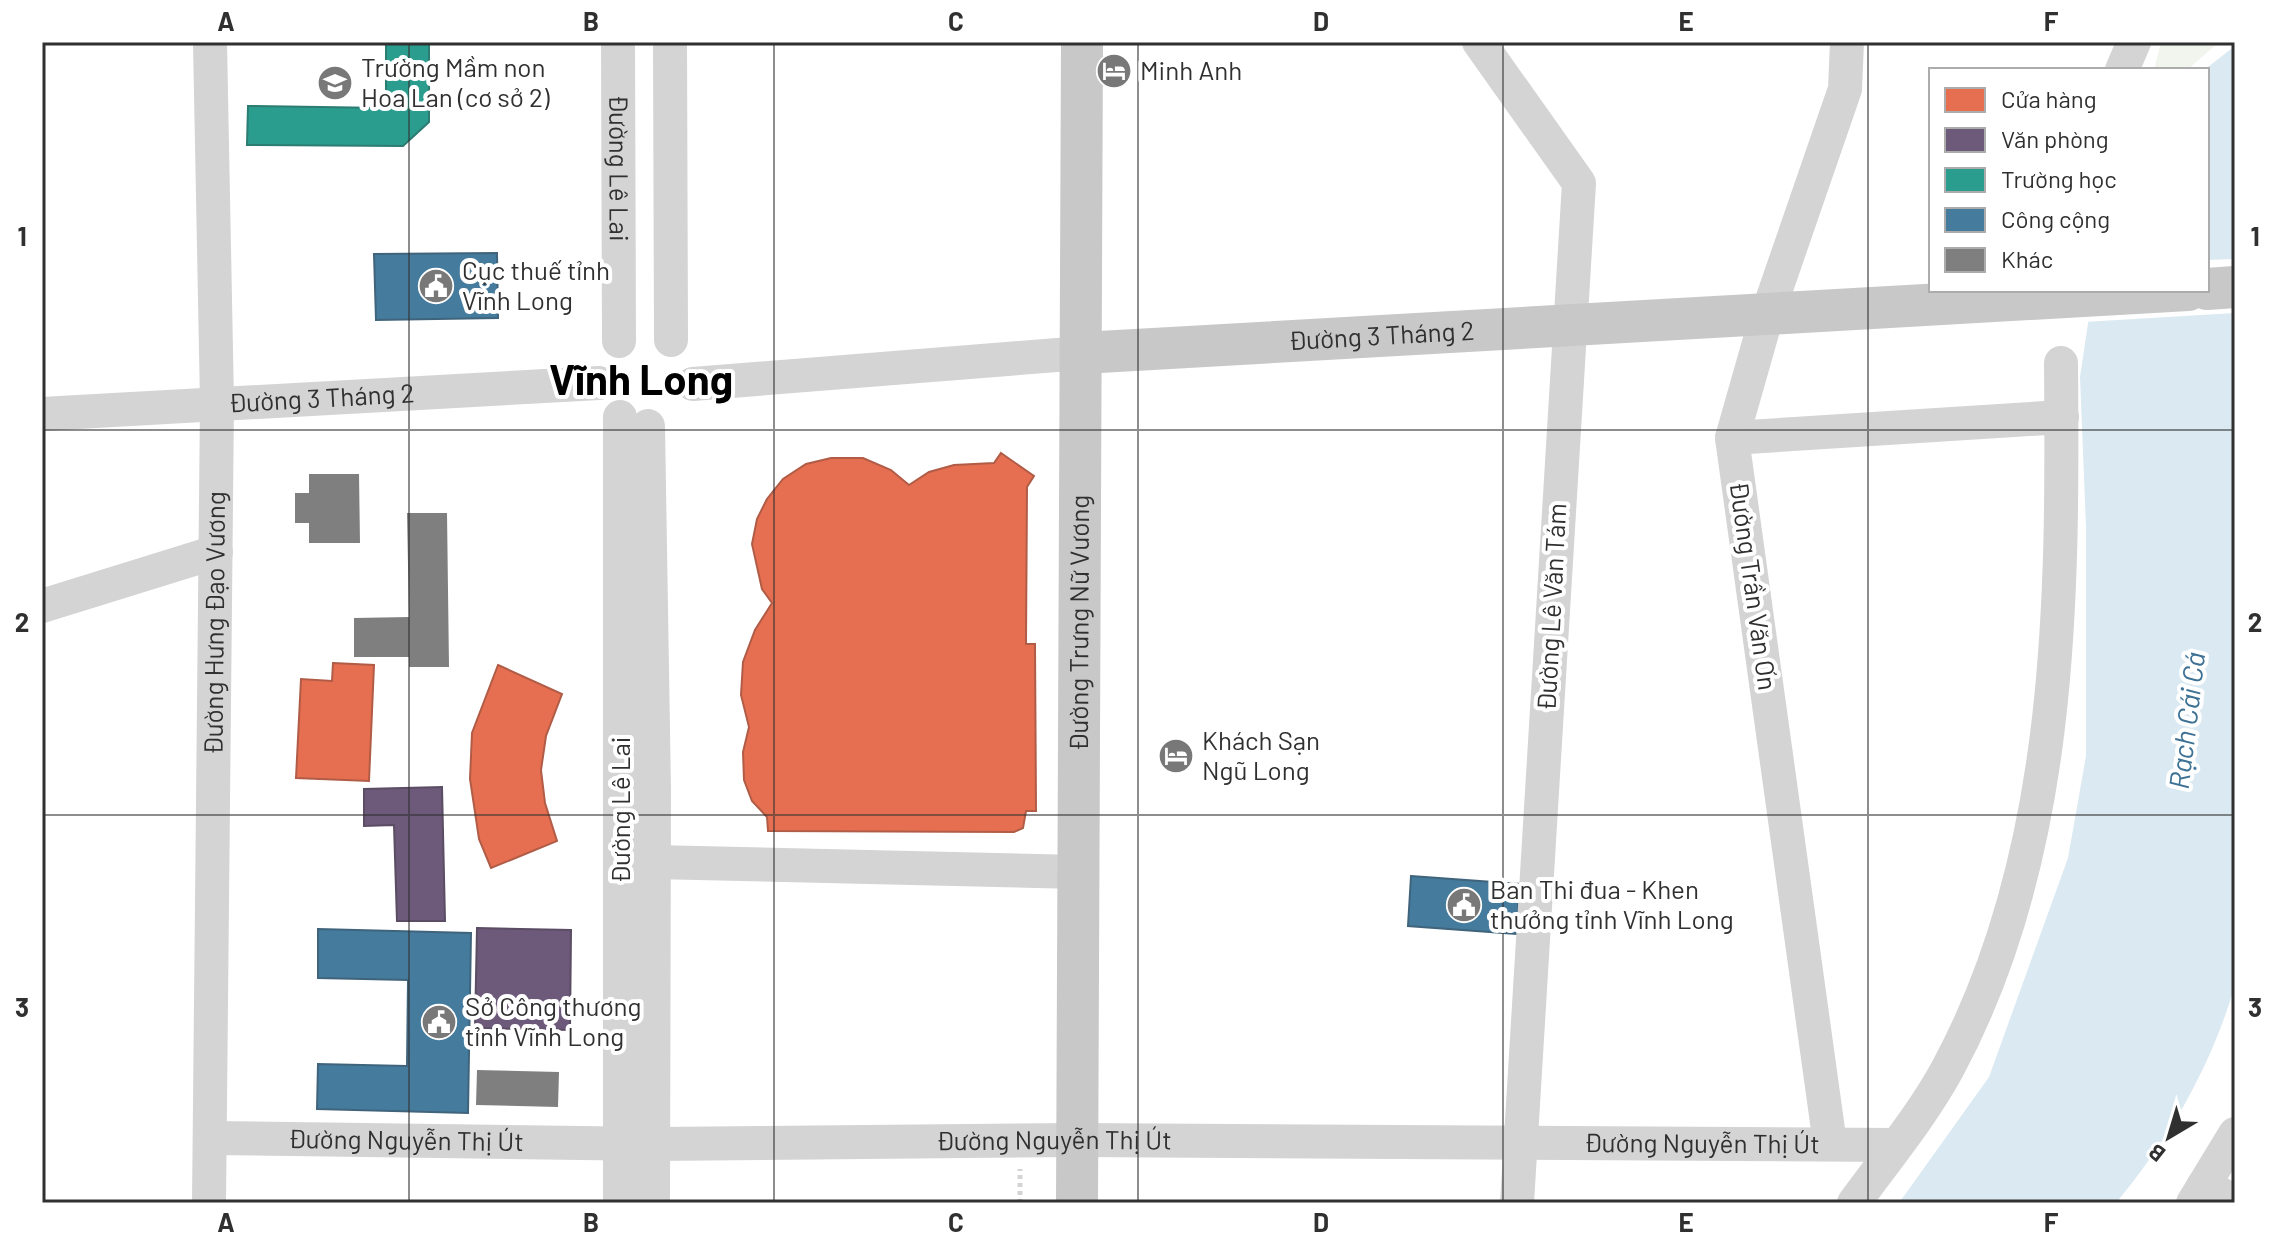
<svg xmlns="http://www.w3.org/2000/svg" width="2277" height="1245" font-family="Barlow,sans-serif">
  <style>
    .green { fill: #f1f5ed }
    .water { fill: #dae9f2 }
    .pier { fill: #fff }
    .shops { fill: #e76f51; stroke: #b05c47; stroke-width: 2 }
    .offices { fill: #6d597a; stroke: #5b4d64; stroke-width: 2 }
    .schools { fill: #2a9d8f; stroke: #2c7c72; stroke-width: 2 }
    .public { fill: #457b9d; stroke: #3f647c; stroke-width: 2 }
    .building { fill: #7f7f7f }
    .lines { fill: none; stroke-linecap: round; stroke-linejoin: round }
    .path { stroke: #d4d4d4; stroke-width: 5; stroke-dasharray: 4 4; stroke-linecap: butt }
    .minor { stroke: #d4d4d4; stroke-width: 34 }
    .major { stroke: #c8c8c8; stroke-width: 42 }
    .grid { fill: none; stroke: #303030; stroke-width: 2; stroke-opacity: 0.55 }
    .labels { text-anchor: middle; stroke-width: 8; stroke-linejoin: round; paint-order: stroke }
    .poi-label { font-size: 26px; fill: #303030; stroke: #fff; text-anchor: start }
    .street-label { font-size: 26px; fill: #303030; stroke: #fff }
    .water-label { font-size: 28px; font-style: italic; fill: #3c7194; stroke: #fff }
    .town-label { font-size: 42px; font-weight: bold; fill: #000; stroke: #fff }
    .neatline { fill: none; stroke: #303030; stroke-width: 3 }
    .grid-label { font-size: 26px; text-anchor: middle; font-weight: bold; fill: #303030 }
  </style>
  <rect width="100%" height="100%" fill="#fff"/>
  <path class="green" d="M2161,42H2219L2187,70H2154Z"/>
  <path class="water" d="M2235,46V985C2211,1067 2170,1138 2116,1203H1899L1989,1077L2068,858L2086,756V527L2080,377L2093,290H2207V70H2204Z"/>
  <path class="pier" d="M2235,259V313L2084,322L2089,290H2207V260Z"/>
  <g class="shops">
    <path d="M1001,453L1034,476L1027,487L1026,644H1035L1036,811H1026L1023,828L1014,832L768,831L767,817L752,801L744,780L743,752L749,727L741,695L743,662L755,630L772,603L762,589L752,544L757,519L767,499L783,479L806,464L831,458H863L891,470L909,485L929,472L954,465L994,463Z"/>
    <path d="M333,663L374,665L369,781L296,778L301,679L332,681Z"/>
    <path d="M498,665L562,694L546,736L541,770L545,803L557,841L491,868L479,839L470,779L472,733Z"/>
  </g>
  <g class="offices">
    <path d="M442,787L445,921H397L394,825L364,826V789Z"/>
    <path d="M477,928L571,930L570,1030L475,1028Z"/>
  </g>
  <path class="schools" d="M386,42H429V122L403,146L247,145L248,106L386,108Z"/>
  <g class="public">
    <path d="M497,253L498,318L376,320L374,254Z"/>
    <path d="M1411,876L1520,884L1516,934L1408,926Z"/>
    <path d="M318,929L471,933L468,1113L317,1109L318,1064L407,1066L408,980L318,978Z"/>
  </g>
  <g class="building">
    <path d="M309,474H359L360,543H309V523H295V493H309Z"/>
    <path d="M407,513H447L449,667H409V657H354V618L409,617Z"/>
    <path d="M477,1070L559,1072L558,1107L476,1105Z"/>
  </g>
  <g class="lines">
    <path class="path" d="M1020,1203V1169"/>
    <g class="minor">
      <path id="s1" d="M618,42L619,341"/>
      <path d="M670,42L671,340"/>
      <path d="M1479,42L1579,183L1517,1203"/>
      <path d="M2122,70L2134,42"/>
      <path d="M693,384L1082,353"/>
      <path id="s2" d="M42,414L599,383"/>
      <path d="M648,426L654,791L653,1203"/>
      <path d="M1732,438L2062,417"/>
      <path d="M42,606L216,552"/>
      <path d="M653,862L1079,872"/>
      <path id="s3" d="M210,1138L654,1144L1077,1140L1896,1145"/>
      <path d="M1830,1144L1732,438L1767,315L1845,89L1847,42"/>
      <path d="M2204,1185L2235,1202"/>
      <path id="s4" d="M209,1203L217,402L210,42"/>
      <path d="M620,1203V417"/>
      <path d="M1854,1203C1886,1159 1922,1116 1948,1068C2063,854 2063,599 2061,363"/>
      <path d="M2193,1203L2235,1134"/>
    </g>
    <g class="major">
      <path d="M2207,289L2235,287"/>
      <path id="s5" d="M1082,353L2188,290"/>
      <path id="s6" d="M1077,1203L1082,42"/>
    </g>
  </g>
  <path class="grid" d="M409,42V1203M774,42V1203M1138,42V1203M1503,42V1203M1868,42V1203M42,430H2235M42,815H2235"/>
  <defs>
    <symbol id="hotel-disc" viewBox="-11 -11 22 22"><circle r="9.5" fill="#787878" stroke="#fff"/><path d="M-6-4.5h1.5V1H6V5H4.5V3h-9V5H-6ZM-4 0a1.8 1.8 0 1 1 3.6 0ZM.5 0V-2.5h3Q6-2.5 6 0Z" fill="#fff"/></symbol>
    <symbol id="school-disc" viewBox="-11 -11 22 22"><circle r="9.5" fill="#787878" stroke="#fff"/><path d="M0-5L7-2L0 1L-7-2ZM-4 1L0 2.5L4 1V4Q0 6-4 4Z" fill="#fff"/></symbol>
    <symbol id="civic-disc" viewBox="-11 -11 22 22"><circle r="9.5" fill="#787878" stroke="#fff"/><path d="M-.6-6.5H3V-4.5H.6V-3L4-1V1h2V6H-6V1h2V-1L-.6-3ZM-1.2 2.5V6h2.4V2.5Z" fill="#fff"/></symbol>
  </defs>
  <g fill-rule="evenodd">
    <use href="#hotel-disc" x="1094" y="51" width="40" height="40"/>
    <use href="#school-disc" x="315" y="63" width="40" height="40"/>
    <use href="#civic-disc" x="416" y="266" width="40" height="40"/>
    <use href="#hotel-disc" x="1156" y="736" width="40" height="40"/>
    <use href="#civic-disc" x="1444" y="885" width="40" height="40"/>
    <use href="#civic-disc" x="419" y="1002" width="40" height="40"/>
  </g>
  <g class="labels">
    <g class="poi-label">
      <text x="361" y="77">Trường Mầm non<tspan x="361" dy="30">Hoa Lan (cơ sở 2)</tspan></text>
      <text x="1140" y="80">Minh Anh</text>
      <text x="462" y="280">Cục thuế tỉnh<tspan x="462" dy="30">Vĩnh Long</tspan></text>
      <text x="1202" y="750">Khách Sạn<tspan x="1202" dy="30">Ngũ Long</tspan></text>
      <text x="1490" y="899">Ban Thi đua - Khen<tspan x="1490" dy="30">thưởng tỉnh Vĩnh Long</tspan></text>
      <text x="465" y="1016">Sở Công thương<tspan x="465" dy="30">tỉnh Vĩnh Long</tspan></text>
    </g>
    <g class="street-label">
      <text dy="9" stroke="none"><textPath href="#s1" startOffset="126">Đường Lê Lai</textPath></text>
      <text dy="9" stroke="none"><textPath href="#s5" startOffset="300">Đường 3 Tháng 2</textPath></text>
      <text dy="9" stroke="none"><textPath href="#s2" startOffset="280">Đường 3 Tháng 2</textPath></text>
      <text transform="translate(1753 586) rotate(82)" y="9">Đường Trần Văn Ơn</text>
      <text transform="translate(1552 607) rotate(-87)" y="9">Đường Lê Văn Tám</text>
      <text dy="9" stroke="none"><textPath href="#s4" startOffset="580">Đường Hưng Đạo Vương</textPath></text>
      <text dy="9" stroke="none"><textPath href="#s6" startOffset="580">Đường Trưng Nữ Vương</textPath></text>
      <text transform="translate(621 810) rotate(-90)" y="9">Đường Lê Lai</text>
      <text dy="9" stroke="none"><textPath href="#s3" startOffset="196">Đường Nguyễn Thị Út</textPath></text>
      <text dy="9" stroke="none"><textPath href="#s3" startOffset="844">Đường Nguyễn Thị Út</textPath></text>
      <text dy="9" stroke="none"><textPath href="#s3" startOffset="1492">Đường Nguyễn Thị Út</textPath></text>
    </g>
    <g class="water-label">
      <text transform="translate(2187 721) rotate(-83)" y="10">Rạch Cái Cá</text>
    </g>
    <g class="town-label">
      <text x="641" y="395">Vĩnh Long</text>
    </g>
  </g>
  <rect width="2277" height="1245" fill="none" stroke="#ffffff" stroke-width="88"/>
  <rect x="1929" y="68" width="280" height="224" fill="#ffffff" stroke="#acacac" stroke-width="2"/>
  <rect x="1945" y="88" width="40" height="24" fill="#e76f51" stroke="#acacac" stroke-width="2"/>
  <text x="2001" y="108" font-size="24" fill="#303030">Cửa hàng</text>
  <rect x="1945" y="128" width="40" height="24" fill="#6d597a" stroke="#acacac" stroke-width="2"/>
  <text x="2001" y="148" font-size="24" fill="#303030">Văn phòng</text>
  <rect x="1945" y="168" width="40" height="24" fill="#2a9d8f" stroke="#acacac" stroke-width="2"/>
  <text x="2001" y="188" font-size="24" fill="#303030">Trường học</text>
  <rect x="1945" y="208" width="40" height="24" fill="#457b9d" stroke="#acacac" stroke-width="2"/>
  <text x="2001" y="228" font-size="24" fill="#303030">Công cộng</text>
  <rect x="1945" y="248" width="40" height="24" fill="#7f7f7f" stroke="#acacac" stroke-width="2"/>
  <text x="2001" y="268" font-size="24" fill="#303030">Khác</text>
  <g transform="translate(2169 1137) rotate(218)" stroke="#ffffff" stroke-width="6" paint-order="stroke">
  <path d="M0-6L14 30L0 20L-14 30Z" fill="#303030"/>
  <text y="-12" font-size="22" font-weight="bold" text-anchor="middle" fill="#303030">B</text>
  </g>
  <rect x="44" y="44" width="2189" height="1157" class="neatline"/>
  <g class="grid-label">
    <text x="226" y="31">A</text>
    <text x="591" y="31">B</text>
    <text x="956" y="31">C</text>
    <text x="1321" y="31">D</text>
    <text x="1686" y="31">E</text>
    <text x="2051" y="31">F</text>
    <text x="22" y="246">1</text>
    <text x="2255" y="246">1</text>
    <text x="22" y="632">2</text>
    <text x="2255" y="632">2</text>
    <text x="22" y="1017">3</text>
    <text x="2255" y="1017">3</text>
    <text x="226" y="1232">A</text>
    <text x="591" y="1232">B</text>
    <text x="956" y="1232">C</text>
    <text x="1321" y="1232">D</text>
    <text x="1686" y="1232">E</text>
    <text x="2051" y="1232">F</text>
  </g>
</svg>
